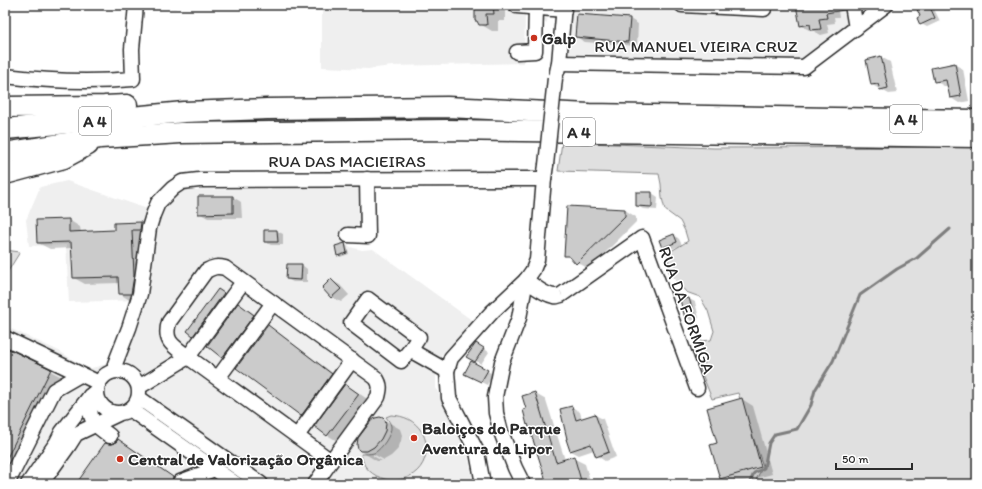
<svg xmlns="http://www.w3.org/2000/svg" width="982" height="489" font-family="Itim,sans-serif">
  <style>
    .built { fill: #efefef }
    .green { fill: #e0e0e0; stroke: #868686 }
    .shadow { fill: #0003 }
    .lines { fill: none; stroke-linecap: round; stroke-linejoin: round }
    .stream { stroke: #7e7e7e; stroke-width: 3 }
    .building { fill: #cbcbcb; stroke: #2b2b2b }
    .minor-casing { stroke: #2b2b2b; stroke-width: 17 }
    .highway-casing { stroke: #2b2b2b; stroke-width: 23 }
    .minor { stroke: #fff; stroke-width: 14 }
    .highway { stroke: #fff; stroke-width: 20 }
    .minor-bridge-casing { stroke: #2b2b2b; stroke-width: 17; stroke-linecap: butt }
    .minor-bridge { stroke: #fff; stroke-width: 14 }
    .poi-dot { fill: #c8321e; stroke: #fff; stroke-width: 1.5 }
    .labels { text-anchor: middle; stroke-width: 3; stroke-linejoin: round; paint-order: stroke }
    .shield { fill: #fff; stroke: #6b6b6b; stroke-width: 1 }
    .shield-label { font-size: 16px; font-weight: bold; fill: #2b2b2b }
    .poi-label { font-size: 17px; font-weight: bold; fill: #2b2b2b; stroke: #fff; text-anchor: start }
    .street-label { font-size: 17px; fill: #2b2b2b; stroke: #fff }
  </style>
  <rect width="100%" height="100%" fill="#fff"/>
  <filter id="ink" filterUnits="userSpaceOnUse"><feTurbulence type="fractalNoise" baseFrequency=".025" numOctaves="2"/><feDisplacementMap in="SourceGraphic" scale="8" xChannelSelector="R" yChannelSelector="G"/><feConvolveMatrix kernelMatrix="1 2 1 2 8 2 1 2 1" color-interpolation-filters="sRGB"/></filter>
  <g filter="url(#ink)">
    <g class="built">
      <path d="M314,5H549L547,23L542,20L539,15L525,13L524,63L392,66L368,69L322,67V6Z"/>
      <path d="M570,5H873L799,60L566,54Z"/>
      <path d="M67,181L162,214L164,209L171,198L184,190L360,187L362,190L363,222L353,229H347L346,242L350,247L362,250L373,249L473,321L441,355L436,376V388L467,451L473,480L470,484H5V326L59,351L88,369L111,363L143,300L69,302L66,245L29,246L26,220L40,187Z"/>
    </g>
    <g class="green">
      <path d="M562,142L714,148L977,147V484H754L763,466L738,393L712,399L700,369L705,366L701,341L711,340L714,331L708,311L700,297L686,292L669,272L668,253L688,241L685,231L680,221L665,210L662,198L661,184L659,174L558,171Z"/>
      <path d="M5,250L20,252L5,276Z"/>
      <path d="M391,415C405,416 414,420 422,432C426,439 427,446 426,453C422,483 382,489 365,466C363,463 362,458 361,454C365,454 370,454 374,453C382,449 392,434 391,426C390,422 388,420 386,417Z"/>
    </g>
    <g class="shadow">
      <path d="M149,5H177V8L152,7Z"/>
      <path d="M475,5H505V21H498V31H492L480,24L479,22L476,20Z"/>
      <path d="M797,5H837L839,17H834L835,23L827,24L829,33L821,35L812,30H809L800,25Z"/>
      <path d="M916,5H930L933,7L940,21L927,27L921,24L922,17Z"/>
      <path d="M630,19L638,24L637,46L585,42L576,37Z"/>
      <path d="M5,40L7,41L6,64H5Z"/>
      <path d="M881,57L890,62L897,93L889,94L872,85L867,60Z"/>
      <path d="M954,64L963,69L969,101L959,103L951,98L948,86H944L935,81Z"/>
      <path d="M652,193L658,197L657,210L643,209L637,206Z"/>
      <path d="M233,197L241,202L242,218H208L199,213Z"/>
      <path d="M625,210L636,217V222L589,269L565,255Z"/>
      <path d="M69,220L80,227L81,232L115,231L140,223L152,230L145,283L131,301L120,294L119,283L85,284L74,278L72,248L50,249L38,243Z"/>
      <path d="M277,231L283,234V245H271L265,242Z"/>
      <path d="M674,235L679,239L682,245L669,250L663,247Z"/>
      <path d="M345,244L347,246L349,254L340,257L338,255Z"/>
      <path d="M302,265L307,269V282H293L287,279Z"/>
      <path d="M331,280L340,285L349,295L341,302L332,297Z"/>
      <path d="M219,290L230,297L205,341L194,335Z"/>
      <path d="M689,299L695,302L699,318L692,321L686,317Z"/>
      <path d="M238,304L250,311L265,322L235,363L223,357L208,346Z"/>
      <path d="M268,326L279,333L343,381L313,422L301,415Z"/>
      <path d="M476,344L489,352L481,364L468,356Z"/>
      <path d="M5,347L62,377L9,484H5Z"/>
      <path d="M487,371L493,374L487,385L471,377Z"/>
      <path d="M346,385L357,392L370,401L339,442L327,435Z"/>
      <path d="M534,393L546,400L565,460L573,458L585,464L591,484H548L530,425L528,424L524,411L527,410Z"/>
      <path d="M742,399L753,406L772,474L735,484H731L721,478L718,444Z"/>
      <path d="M572,407L580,412L582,419L595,415L603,419L616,457L605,461L597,456L594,450L579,455L571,451L567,440Z"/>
      <path d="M383,419L400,429L402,435L401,441L398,449L391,456L384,460L373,454V456L382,461H377L360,451Z"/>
      <path d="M118,440L130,447L183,484H77Z"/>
    </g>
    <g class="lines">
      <path class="stream" d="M749,484L754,473L764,468L769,443L775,434L797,429L811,405L815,390L833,361L860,295L897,269L917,258L950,229"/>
    </g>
    <g class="building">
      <path d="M475,5H493L494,14H486L487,25H479L477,21H475Z"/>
      <path d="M796,5H844V10L826,13L827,18L819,19L821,29L811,30L810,24L800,26Z"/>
      <path d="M915,5H929L935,18L920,25L917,18L920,16Z"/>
      <path d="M577,14L630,18L628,42L575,37Z"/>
      <path d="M881,56L888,88L880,90L878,84L871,85L866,60Z"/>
      <path d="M955,63L961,96L950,98L946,80L934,82L931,68Z"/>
      <path d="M636,192H652V207L636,206Z"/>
      <path d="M198,196H233V213L198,214Z"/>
      <path d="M567,206L625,209V216L576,264L569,256H564Z"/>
      <path d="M69,219V232L114,230V223L141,222L140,230H132L134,276L131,294H119L118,277L73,278L71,242L37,243L36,220Z"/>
      <path d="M264,230H277L278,242H264Z"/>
      <path d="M674,234L677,242L662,248L659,240Z"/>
      <path d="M345,243L347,253L337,256L335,246Z"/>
      <path d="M287,264H302L301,280L286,279Z"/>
      <path d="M331,279L341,289L331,298L322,288Z"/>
      <path d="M218,289L224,293L193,336L187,331Z"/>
      <path d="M689,298L694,315L685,318L680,300Z"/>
      <path d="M238,303L254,315L222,358L207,346Z"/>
      <path d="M268,325L332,374L301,416L236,368Z"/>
      <path d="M476,343L484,348L475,362L466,357Z"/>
      <path d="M5,347L51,369L5,462Z"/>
      <path d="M471,361L488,370L481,382L464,374Z"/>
      <path d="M345,384L359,394L327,436L314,426Z"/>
      <path d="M535,392L556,462L574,456L582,484H547L528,424L527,425L523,410L526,409L522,396Z"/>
      <path d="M742,398L761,467L720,479L710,445L717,443L707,408Z"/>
      <path d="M572,406L576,420L595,414L609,452L596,457L591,444L570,451L566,439H567L560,409Z"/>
      <path d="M380,417L383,418L385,420L386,424L385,431L381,439L374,447L367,451H360L358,449L357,445L358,438L371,421L375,418Z"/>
      <path d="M118,439L173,477L172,480V484H76L105,443L109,444H113L117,441Z"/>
    </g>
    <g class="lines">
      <defs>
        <g id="minor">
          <path d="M682,5L764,9"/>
          <path d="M852,5L856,28"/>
          <path d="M517,6L564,10"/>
          <path d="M517,52L535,51L536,7"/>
          <path d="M559,63L804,67L886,5"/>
          <path d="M557,72L559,63L564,5"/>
          <path d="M5,76C47,81 90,83 133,79L132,49L136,5"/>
          <path d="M348,235L368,236L367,179"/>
          <path d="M526,280C532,285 547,296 555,296C555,297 561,295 561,295L642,238L697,388"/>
          <path d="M243,282L188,357L331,461"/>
          <path d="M5,338L99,383"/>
          <path d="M411,349L401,361L351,323L368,299L419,337L411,349L417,354L447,371"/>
          <circle cx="118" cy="392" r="21"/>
          <path d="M115,371V364L129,328L140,294L149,228L153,215L158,203L173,188L182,182L199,180L544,179L546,165"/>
          <path d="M218,378L273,303"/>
          <path d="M139,387L188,357C174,346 163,342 169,322L206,271C213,267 217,266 225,268L376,378C381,385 380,389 378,397L331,461L315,484"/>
          <path d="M90,396C89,420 91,422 110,436"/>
          <path d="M139,398L261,484"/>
          <path d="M131,410L236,484"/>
          <path d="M297,436L352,360"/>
          <path d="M180,482L215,469"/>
          <path d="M7,484L54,390L80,375"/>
          <path d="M28,484L57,442L62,432L90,396L97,390"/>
          <path d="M41,484L69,445L76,434L118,414"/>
          <path d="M483,484L477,452L449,398L447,371L451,358L492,312L526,280"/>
          <path d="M523,484L515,468L501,432L496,413L495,397L502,362L519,318L526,280L533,270L537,260L544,179"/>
        </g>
        <g id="highway">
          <path d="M5,107L104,106L127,105"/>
          <path d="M5,129L184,112L267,109L447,107L589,114L834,118L977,120"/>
          <path d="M5,153L100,138L181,133L446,130L977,137"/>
          <path d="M5,174L64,158L88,145"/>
        </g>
      </defs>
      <use href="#minor" class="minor-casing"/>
      <use href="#highway" class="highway-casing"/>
      <use href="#minor" class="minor"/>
      <use href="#highway" class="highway"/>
      <defs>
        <path id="minor-bridge" d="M546,165L555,78"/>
      </defs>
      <use href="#minor-bridge" class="minor-bridge-casing"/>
      <use href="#minor-bridge" class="minor-bridge"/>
    </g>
  </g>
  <g class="poi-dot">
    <circle cx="534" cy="38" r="4"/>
    <circle cx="414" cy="438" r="4"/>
    <circle cx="120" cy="459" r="4"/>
  </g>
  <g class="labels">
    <g class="shield">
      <rect x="890" y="105" width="32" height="28" rx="3"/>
      <rect x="79" y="107" width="32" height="28" rx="3"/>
      <rect x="563" y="118" width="32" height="28" rx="3"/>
    </g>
    <g class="shield-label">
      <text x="906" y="125">A 4</text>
      <text x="95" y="127">A 4</text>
      <text x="579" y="138">A 4</text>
    </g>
    <g class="poi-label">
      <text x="542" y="44">Galp</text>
      <text x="422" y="434">Baloiços do Parque<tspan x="422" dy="20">Aventura da Lipor</tspan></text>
      <text x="128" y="465">Central de Valorização Orgânica</text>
    </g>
    <g class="street-label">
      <text x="696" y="52">RUA MANUEL VIEIRA CRUZ</text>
      <text x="347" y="167">RUA DAS MACIEIRAS</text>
      <text transform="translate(687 310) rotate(70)" y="6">RUA DA FORMIGA</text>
    </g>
  </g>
  <rect width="982" height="489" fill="none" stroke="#fff" stroke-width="20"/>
  <rect x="10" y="10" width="962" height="469" fill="none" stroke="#2b2b2b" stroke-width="1.5" filter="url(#ink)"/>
  <path d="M836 463v6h76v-6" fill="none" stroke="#2b2b2b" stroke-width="2"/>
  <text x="842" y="463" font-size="12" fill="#2b2b2b" stroke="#ffffff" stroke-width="3" paint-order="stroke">50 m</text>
</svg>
